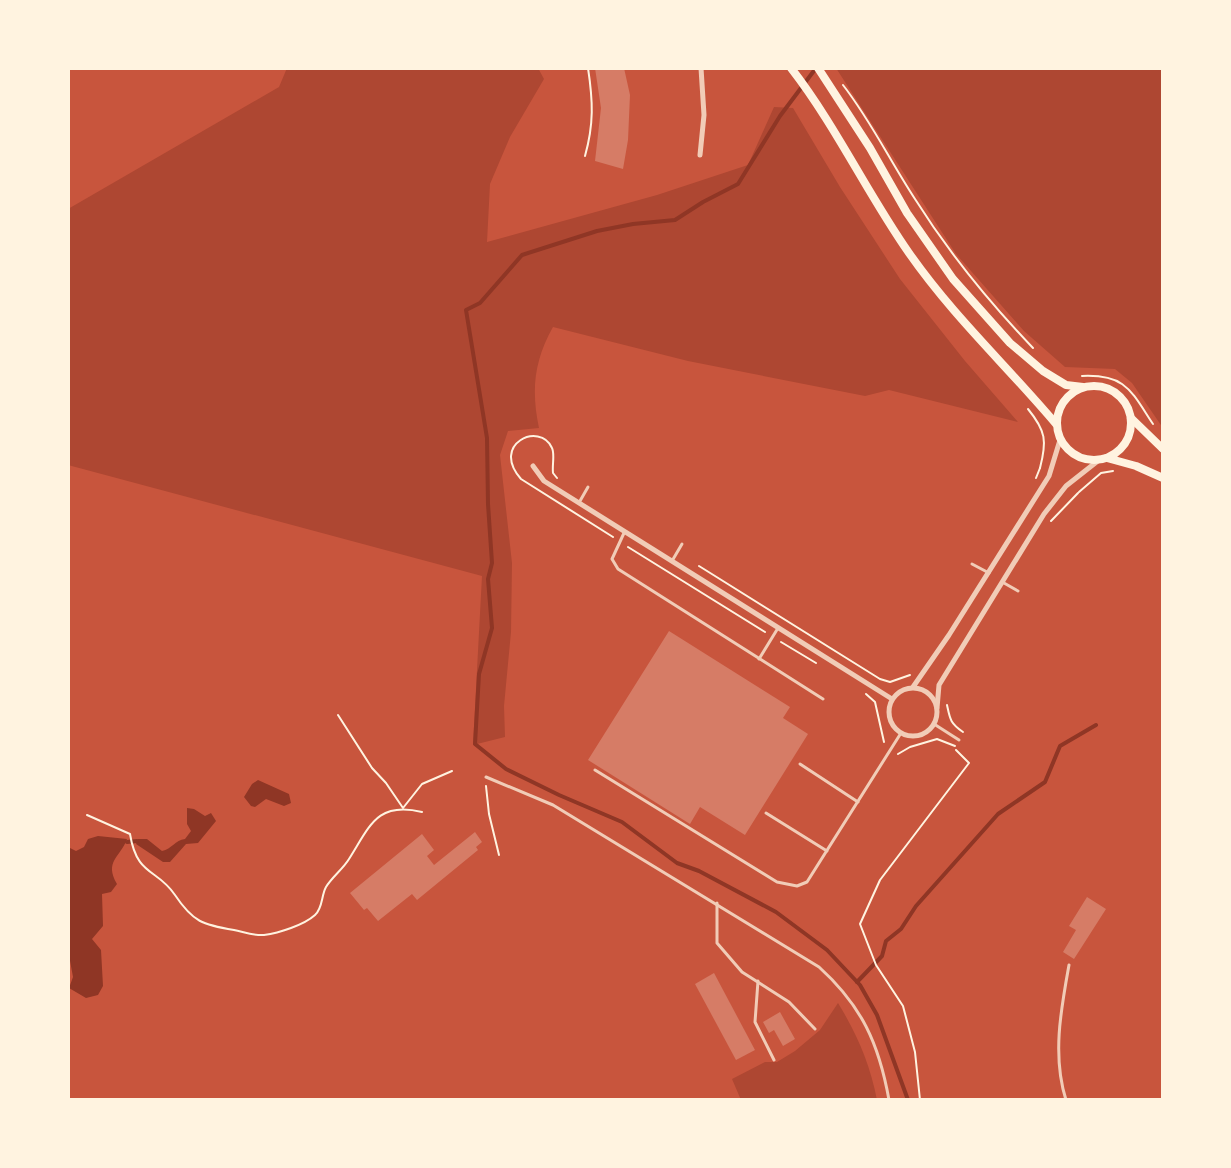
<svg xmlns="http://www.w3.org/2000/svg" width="1231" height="1168" font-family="'Archivo Narrow',sans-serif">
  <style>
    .green { fill: #ae4732 }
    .water { fill: #8f3625 }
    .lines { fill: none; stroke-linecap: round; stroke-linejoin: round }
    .stream { stroke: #8f3625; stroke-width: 4 }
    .building { fill: #d67c66 }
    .path { stroke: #fff3e0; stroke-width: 2 }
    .service { stroke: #f1ccb7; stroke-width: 3 }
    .minor { stroke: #f1ccb7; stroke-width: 5 }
    .secondary { stroke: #fff3e0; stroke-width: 8 }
  </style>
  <rect width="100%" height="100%" fill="#c8553d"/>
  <g class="green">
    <path d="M287,68H538L544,79L510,137L490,184L487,242L657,195L748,165L774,107L793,108L840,187L900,279L965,361L1018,422L889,390L865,396L688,361L553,327C534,361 531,390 539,428L508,431L500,455L512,563L511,632L504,706L505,737L473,745L482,576L68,465V209L279,87Z"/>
    <path d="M836,68H1163V428L1132,383L1115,369L1065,367L1024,331L956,254Z"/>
    <path d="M838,1003C857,1034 870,1064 877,1100H741L732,1079L765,1062H777L795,1051L820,1030Z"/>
  </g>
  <g class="water">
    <path d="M258,780L289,794L291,803L284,806L266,799L255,807L251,806L244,797L252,784Z"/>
    <path d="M187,808L194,809L205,816L211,813L216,821L198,843L186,844L170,862H163L136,844L138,839H147L162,851C172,849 175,840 185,839L191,831L187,824Z"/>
    <path d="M98,836L127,839C120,858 104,861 117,884L111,892L102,894L103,926L92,939L101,950L103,986L98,995L86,998L69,988L73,977L68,950V847L76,851L84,847L88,839Z"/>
  </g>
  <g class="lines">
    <g class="stream">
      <path d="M816,68L780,116L738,184L703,202L675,220L633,224L597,231L522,255L480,303L466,310L487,438L488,504L492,563L488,579L492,628L479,674L475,744L506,769L559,795L622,822L677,863L699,871L776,912L827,950L860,985L877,1015L908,1100"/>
      <path d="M127,842L137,841"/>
      <path d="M857,982L882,956L886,941L901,929L916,906L998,814L1045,782L1060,746L1096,725"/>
    </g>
  </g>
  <g class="building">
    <path d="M595,68H624L630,95L628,140L623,169L595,161L601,108Z"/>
    <path d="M669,631L790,707L783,718L808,734L745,835L700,807L690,824L588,760Z"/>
    <path d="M475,832L482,842L476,847L478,850L417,900L412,894L378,921L367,908L364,910L350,893L422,834L434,850L427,856L434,865Z"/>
    <path d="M1087,897L1106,909L1074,959L1063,952L1076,930L1069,926Z"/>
    <path d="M714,973L755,1050L736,1060L695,984Z"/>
    <path d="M780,1012L795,1039L783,1046L774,1030L769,1033L763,1022Z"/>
  </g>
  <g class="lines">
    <g class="path">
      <path d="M843,85C871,121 890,161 915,199C949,253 989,302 1033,348"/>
      <path d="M585,156C594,124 593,101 588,68"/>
      <path d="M1082,376C1126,374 1131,391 1153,424"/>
      <path d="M1028,409C1046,431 1047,441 1040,468"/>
      <path d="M557,478L553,473C552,465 555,454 552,448C540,421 490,444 521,479L613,537"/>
      <path d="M1036,478L1040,468"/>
      <path d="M1079,492L1101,473L1113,471"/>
      <path d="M1051,521L1078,493"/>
      <path d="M628,547L765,632"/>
      <path d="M699,566L880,679L890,682L910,675"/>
      <path d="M781,642L816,663"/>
      <path d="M866,694L875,702L884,742"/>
      <path d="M947,705C950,719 950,723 963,732"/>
      <path d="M338,715L372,768L386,783L403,808L422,784L452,771"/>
      <path d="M898,754L910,747L937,739L955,746"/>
      <path d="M486,786L489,814L499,855"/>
      <path d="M87,815L130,834C137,877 157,868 175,895C193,922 203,925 234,930C244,932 255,936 264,935C279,933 304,925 315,915C323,908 321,896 326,887C332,877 343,869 349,859C370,826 377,801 422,812"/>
      <path d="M920,1100L915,1052L903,1006L876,965L860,924L880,880L969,763L956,750"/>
    </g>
    <g class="service">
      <path d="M580,501L588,487"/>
      <path d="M624,533L612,559L618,569L823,699"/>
      <path d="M672,561L682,544"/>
      <path d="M972,564L989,573"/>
      <path d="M1004,583L1018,591"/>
      <path d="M759,659L778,628"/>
      <path d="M934,724L959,740"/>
      <path d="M800,764L858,802"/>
      <path d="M595,770L777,882L797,886L807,882L901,733"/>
      <path d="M486,777L553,805L819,967C862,1006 879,1044 889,1100"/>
      <path d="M766,813L827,851"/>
      <path d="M717,903V943L742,972L789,1002L815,1029"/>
      <path d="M758,981L755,1022L774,1060"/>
      <path d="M1066,1100C1052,1056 1061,1009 1069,965"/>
    </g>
    <g class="minor">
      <path d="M700,155L704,115L701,68"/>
      <path d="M533,466L544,481L892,699"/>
      <path d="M913,687L949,635L1049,476L1060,440"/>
      <circle cx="913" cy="712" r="24"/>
      <path d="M937,708L939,685L1044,514L1066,486L1099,460"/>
    </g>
    <g class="secondary">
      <path d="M791,68C836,126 867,193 909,253C953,316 1007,366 1056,424"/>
      <path d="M818,68L870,148L907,213L953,279L1010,343L1043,371L1066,385L1083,387"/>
      <circle cx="1094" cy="423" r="37"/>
      <path d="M1131,418L1163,449"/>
      <path d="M1107,458L1136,466L1163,478"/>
    </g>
  </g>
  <rect width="1231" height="1168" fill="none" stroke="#fff3e0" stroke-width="140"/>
</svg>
